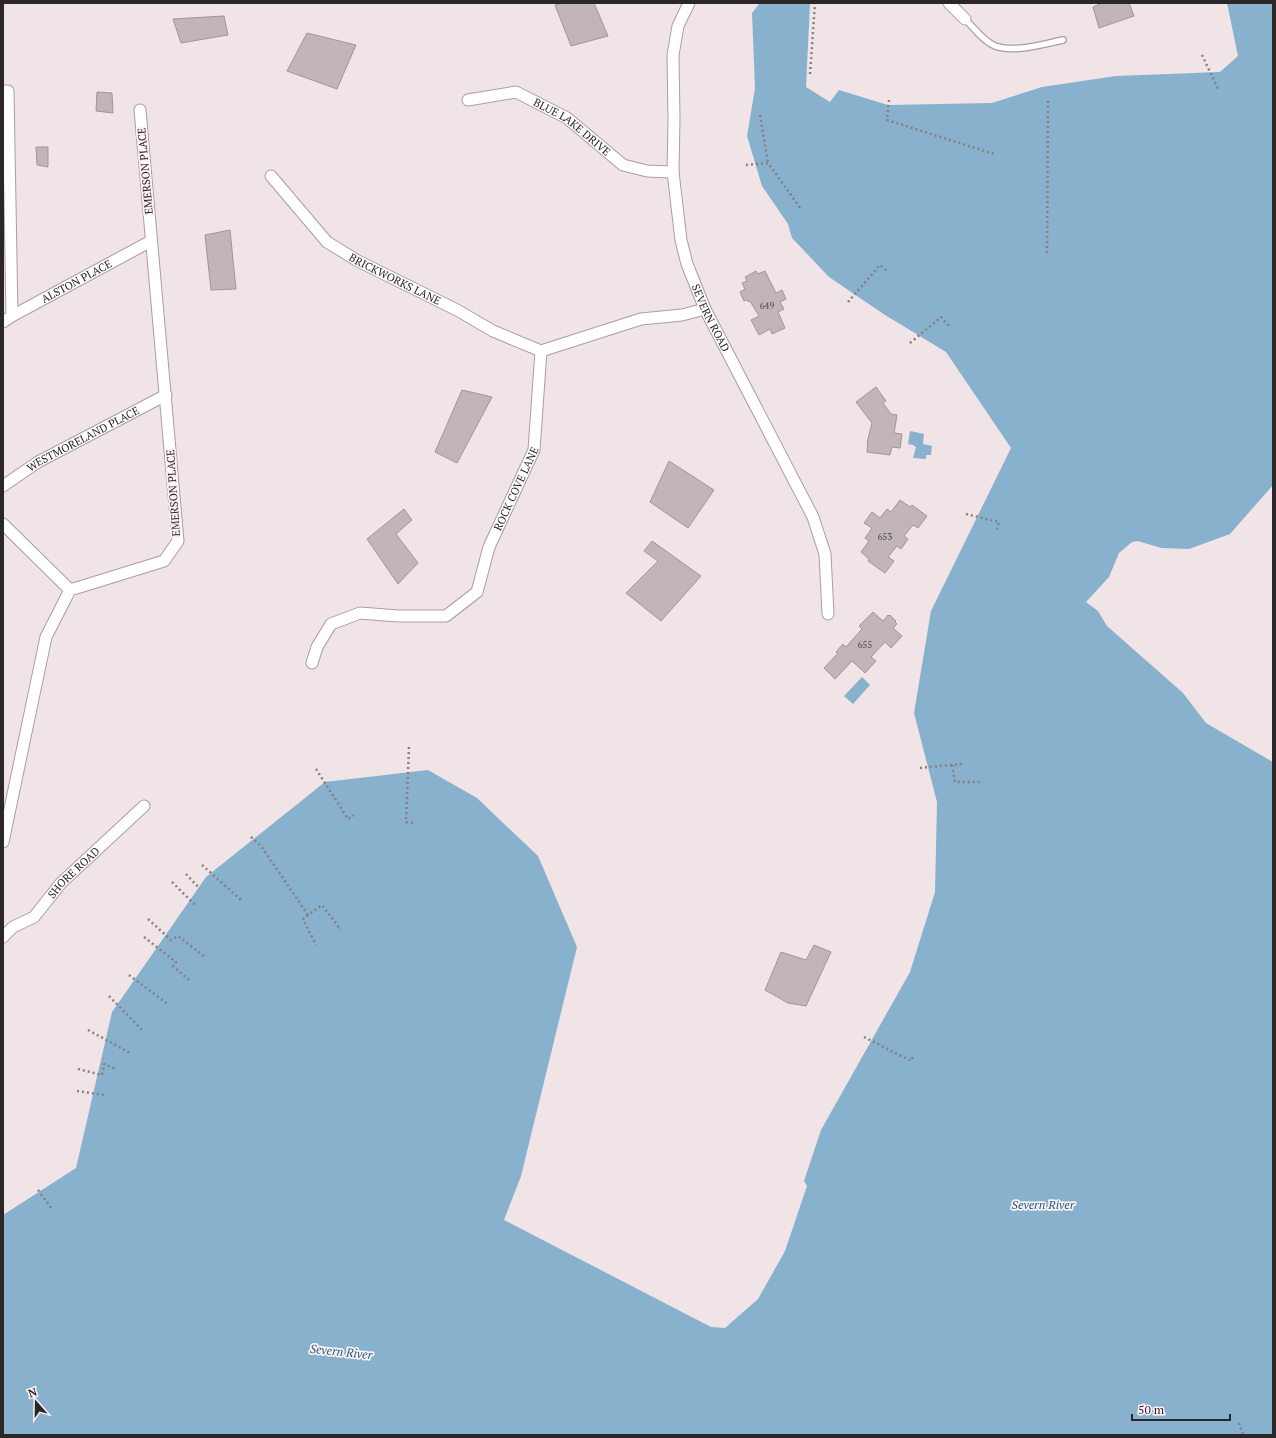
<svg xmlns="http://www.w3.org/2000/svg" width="1276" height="1438" font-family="'PT Serif',serif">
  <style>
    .water { fill: #88b1ce }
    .building { fill: #c1b5b7; stroke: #a19598 }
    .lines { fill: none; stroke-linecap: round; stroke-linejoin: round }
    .service-casing { stroke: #aa9ea0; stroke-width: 8 }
    .minor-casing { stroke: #aa9ea0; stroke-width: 13 }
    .path { stroke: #887f81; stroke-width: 2.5; stroke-dasharray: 2 3; stroke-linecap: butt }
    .service { stroke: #fff; stroke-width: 5.5 }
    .minor { stroke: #fff; stroke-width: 11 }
    .labels { text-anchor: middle; stroke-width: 3.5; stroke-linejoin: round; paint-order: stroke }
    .number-label { font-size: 9px; fill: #504a4b }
    .street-label { font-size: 11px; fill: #2b2627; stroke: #fef1f3 }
    .water-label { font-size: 12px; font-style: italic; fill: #195c83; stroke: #fef1f3 }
  </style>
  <rect width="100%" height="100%" fill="#f0e4e6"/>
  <g class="water">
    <path d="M760,3H810L806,87L830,102L839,90L888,105L992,103L1042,87L1116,76L1220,72L1238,56L1227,3H1273V485L1230,534L1189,549L1161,548L1138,541L1132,542L1119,553L1109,577L1086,602L1098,611L1107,626L1183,693L1206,723L1273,762V1435H3V1215L76,1168L112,1012L206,877L325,782L428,770L477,798L538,856L577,947L521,1176L504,1220L711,1327L725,1328L758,1299L785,1251L807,1186L804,1181L821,1130L910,972L935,892L937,802L914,713L931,611L1011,448L946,352L885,315L829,277L792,238L788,224L762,186L747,136L755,88L752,13Z"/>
    <path d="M910,431L924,434L923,444L932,446L931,455H926V459L913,458L916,447L913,445L908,444Z"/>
    <path d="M862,677L870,685L853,704L844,696Z"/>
  </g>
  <g class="building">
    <path d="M562,3H594L608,36L571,46L555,5Z"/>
    <path d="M1102,3H1129L1134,16L1099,28L1093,7Z"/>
    <path d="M224,16L228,35L181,43L173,19Z"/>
    <path d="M307,33L356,45L337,89L287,71Z"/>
    <path d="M97,92L112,93L113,113L96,111Z"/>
    <path d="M36,147H48V167L37,165Z"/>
    <path d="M230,230L236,289L211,290L205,235Z"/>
    <path d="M756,271L758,274L765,271L776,293L782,290L786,299L780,302L784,309L778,312L785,328L772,334L770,329L759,335L751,320L759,316L750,301L749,302L747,300L744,301L740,292L745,289L742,283L747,281L745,277Z"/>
    <path d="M876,387L886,401L883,403L891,414L897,415L894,433L902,434L900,448L892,447L890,455L867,452L868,443H867L872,423L856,402Z"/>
    <path d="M462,390L492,397L457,463L435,452Z"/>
    <path d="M669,461L714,490L688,528L650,502Z"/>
    <path d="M900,500L910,507L912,505L927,516L918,528L913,525L904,536L908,539L901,549L897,546L888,557L894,561L885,573L868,561L869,559L861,552L869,541L865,538L872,528L864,523L872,512L880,518L887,509L891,512Z"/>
    <path d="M404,509L412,520L396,534L418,563L398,584L367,539Z"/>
    <path d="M652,541L701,576L661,621L626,593L658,561L644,551Z"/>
    <path d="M873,612L883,621L888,615L889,616L890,615L896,621L895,622L897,624L893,628L902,636L891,648L885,642L871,657L876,661L865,673L852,661L835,679L824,668L838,653L836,652L843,644L846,647L862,629L859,626Z"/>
    <path d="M814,945L831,952L806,1006L788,1003L765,990L781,952L806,960Z"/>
  </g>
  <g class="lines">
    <defs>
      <path id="service" d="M965,19C974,28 983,41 995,46C1015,53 1043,44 1063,40"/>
      <g id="minor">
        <path id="s1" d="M689,3L678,26L673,55L674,119L673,172L681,240L687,264L705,309L813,517L825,554L828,614"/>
        <path d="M949,3L965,19"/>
        <path d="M3,91H8L12,316"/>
        <path id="s2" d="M468,100L516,92L567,118L623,165L647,171L673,172"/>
        <path id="s3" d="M271,176L327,242L358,261L457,310L493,331L541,351"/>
        <path id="s4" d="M3,322L12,316L151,241"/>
        <path d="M541,351L641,319L682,315L705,309"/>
        <path id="s5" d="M3,486L38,462L166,395"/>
        <path d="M3,524L70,590"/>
        <path id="s6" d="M312,663L317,647L331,624L360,613L398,616H446L477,592L489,547L534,450L541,351"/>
        <path d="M3,842L46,637L70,590L164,561L178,541L140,110"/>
        <path id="s7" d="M3,937L13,927L34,917L61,883L144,806"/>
      </g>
    </defs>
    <use href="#service" class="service-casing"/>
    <use href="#minor" class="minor-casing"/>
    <g class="path">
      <path d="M1202,55L1219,91"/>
      <path d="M810,74L815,3"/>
      <path d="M889,100L887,120L994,154"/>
      <path d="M760,115L768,163"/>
      <path d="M746,165L768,163L801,209"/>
      <path d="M1047,253L1048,101"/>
      <path d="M848,302L880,265L887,271"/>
      <path d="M910,343L941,317L950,327"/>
      <path d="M966,514L999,522L997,530"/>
      <path d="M409,747L406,822L413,823"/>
      <path d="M952,765L955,782H980"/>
      <path d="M920,768L962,764"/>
      <path d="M316,769L348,819L354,815"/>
      <path d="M251,837L261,846L308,915L322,905L341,930"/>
      <path d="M202,865L241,900"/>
      <path d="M186,874L200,889"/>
      <path d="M172,882L196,906"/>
      <path d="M308,915L303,919L316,945"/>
      <path d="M148,919L171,940L178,936L205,957"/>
      <path d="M144,937L176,962L173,966L189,980"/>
      <path d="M129,975L169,1005"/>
      <path d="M109,996L143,1031"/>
      <path d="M88,1030L130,1053"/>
      <path d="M864,1037L911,1061L913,1056"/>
      <path d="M78,1069L102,1075L104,1064L116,1069"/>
      <path d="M77,1091L104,1095"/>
      <path d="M38,1190L52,1209"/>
      <path d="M1239,1423L1243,1435"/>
    </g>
    <use href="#service" class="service"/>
    <use href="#minor" class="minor"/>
  </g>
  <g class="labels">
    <g class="number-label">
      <text x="767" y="309">649</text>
      <text x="885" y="540">653</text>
      <text x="865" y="648">655</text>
    </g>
    <g class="street-label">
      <text dy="4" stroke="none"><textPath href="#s2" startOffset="115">BLUE LAKE DRIVE</textPath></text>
      <text transform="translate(145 171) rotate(-95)" y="4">EMERSON PLACE</text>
      <text dy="4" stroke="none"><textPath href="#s3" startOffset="164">BRICKWORKS LANE</textPath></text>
      <text dy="4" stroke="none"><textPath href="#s4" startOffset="84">ALSTON PLACE</textPath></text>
      <text dy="4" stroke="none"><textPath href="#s1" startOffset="324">SEVERN ROAD</textPath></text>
      <text dy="4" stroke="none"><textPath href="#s5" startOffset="93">WESTMORELAND PLACE</textPath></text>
      <text dy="4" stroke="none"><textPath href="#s6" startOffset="311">ROCK COVE LANE</textPath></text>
      <text transform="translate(173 493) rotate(-94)" y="4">EMERSON PLACE</text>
      <text dy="4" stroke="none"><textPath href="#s7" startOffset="97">SHORE ROAD</textPath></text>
    </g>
    <g class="water-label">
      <text x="1043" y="1209">Severn River</text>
      <text transform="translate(341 1352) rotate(6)" y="4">Severn River</text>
    </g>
  </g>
  <rect width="1276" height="1438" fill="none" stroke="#2b2627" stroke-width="8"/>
  <g transform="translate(36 1402) rotate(340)" stroke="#fef1f3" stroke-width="3" paint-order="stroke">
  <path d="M0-3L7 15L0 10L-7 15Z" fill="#2b2627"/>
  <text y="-6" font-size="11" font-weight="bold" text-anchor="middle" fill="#2b2627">N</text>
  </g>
  <path d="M1132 1414v6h98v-6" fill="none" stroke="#2b2627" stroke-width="2"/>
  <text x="1138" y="1414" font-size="12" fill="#2b2627" stroke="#fef1f3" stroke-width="3" paint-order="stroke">50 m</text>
</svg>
